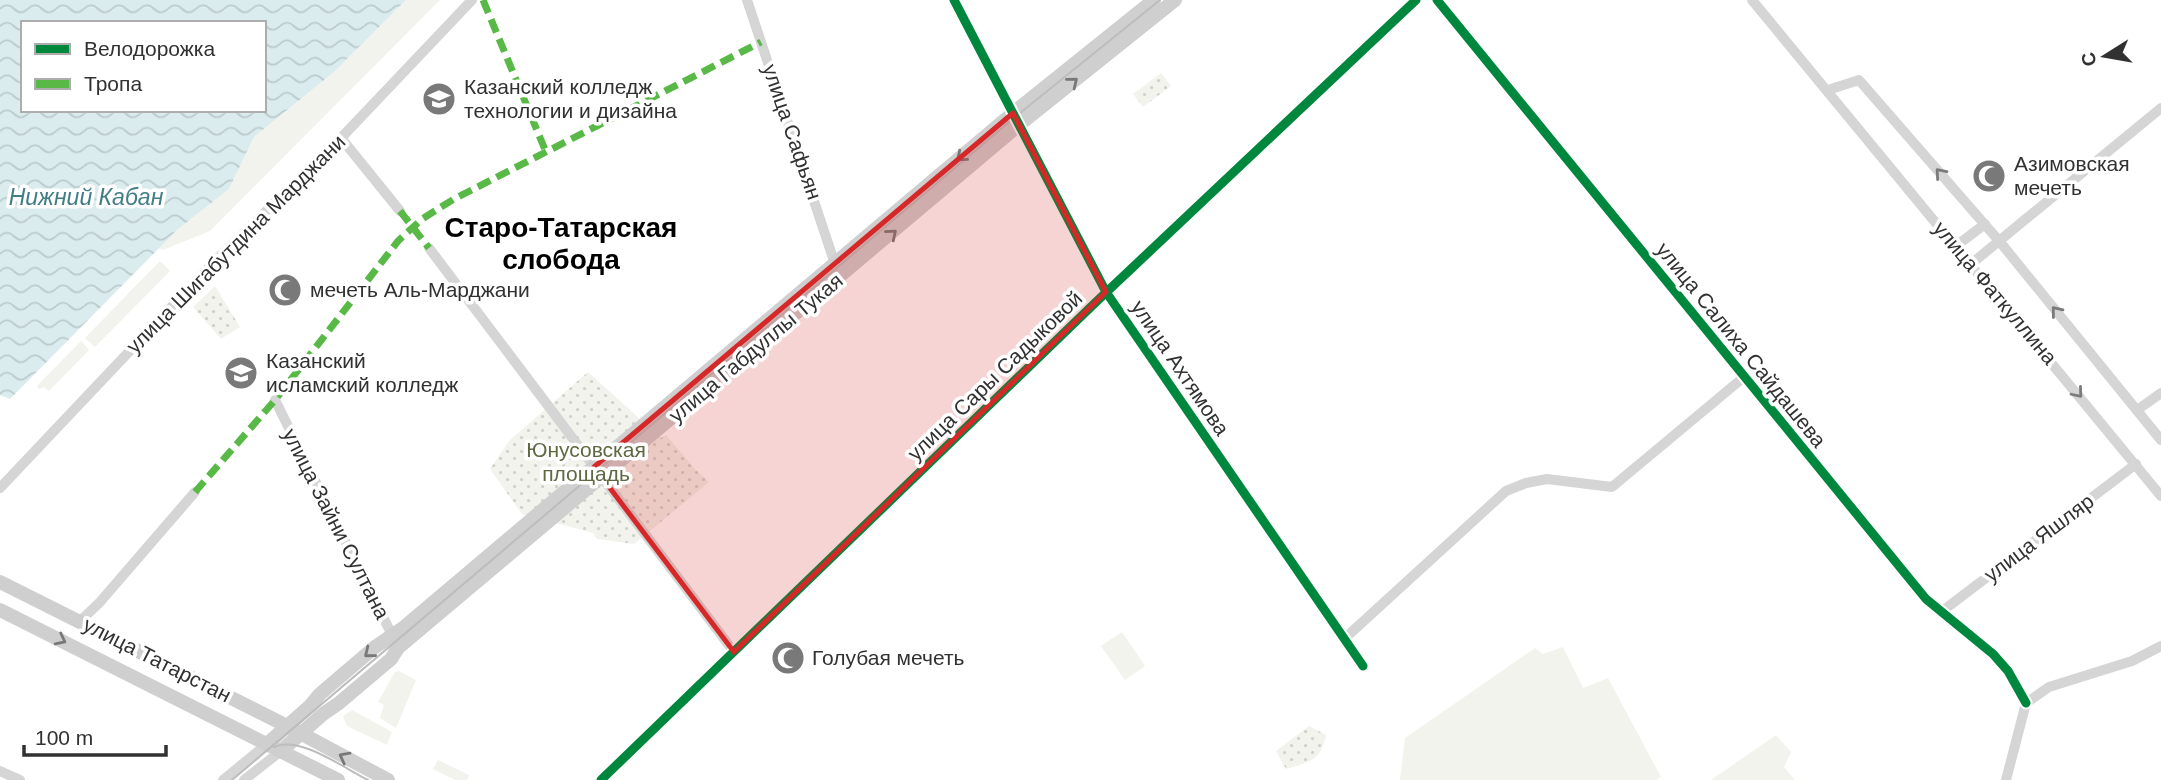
<svg xmlns="http://www.w3.org/2000/svg" width="2161" height="780" font-family="Helvetica,sans-serif">
  <style>
    .grass { fill: #f2f3ec }
    .park { fill: url(#park-dots) }
    .water { fill: url(#water-waves); fill-rule: evenodd }
    .lines { fill: none; stroke-linecap: round; stroke-linejoin: round }
    .minor { stroke: #d5d5d5; stroke-width: 10 }
    .tertiary { stroke: #d5d5d5; stroke-width: 12 }
    .secondary { stroke: #cfcfcf; stroke-width: 14 }
    .tram { stroke: #bdbdbd; stroke-width: 2 }
    .quiet { stroke: #58b947; stroke-width: 7; stroke-dasharray: 14 7; stroke-linecap: butt }
    .cycleway-casing { stroke: #fff; stroke-width: 13 }
    .cycleway { stroke: #00873e; stroke-width: 9 }
    .oneway { stroke: #787878 }
    .oneway2 { stroke: #7b7b7b }
    .marked { fill: #d62828; fill-opacity: 0.2; stroke: #d62828; stroke-width: 5; stroke-linejoin: round }
    .labels { text-anchor: middle; stroke-width: 7; stroke-linejoin: round; paint-order: stroke }
    .poi-label { font-size: 21px; fill: #313131; stroke: #fff; text-anchor: start }
    .street-label { font-size: 21px; fill: #313131; stroke: #fff }
    .park-label { font-size: 21px; fill: #5e6941; stroke: #fff }
    .water-label { font-size: 23px; font-style: italic; fill: #417d87; stroke: #fff }
    .district-label { font-size: 28px; font-weight: bold; fill: #000; stroke: #fff }
  </style>
  <defs>
    <pattern id="park-dots" width="8" height="8" patternUnits="userSpaceOnUse" patternTransform="scale(1.75)"><rect width="8" height="8" fill="#f2f3ec"/><path d="M2 2h.1M6 6h.1" fill="none" stroke="#d0d1cb" stroke-width="1.8" stroke-linecap="round"/></pattern>
    <pattern id="water-waves" width="16" height="10" patternUnits="userSpaceOnUse" patternTransform="scale(1.75)"><rect width="16" height="10" fill="#dbecef"/><path d="M0 5q4-4 8 0t8 0" fill="none" stroke="#bccbcd"/></pattern>
  </defs>
  <rect width="100%" height="100%" fill="#fff"/>
  <g class="grass">
    <path d="M406,0H440L210,231L163,250L158,248L177,230L229,189L254,137L334,72Z"/>
    <path d="M160,261L170,271L95,347L85,338Z"/>
    <path d="M81,341L89,350L49,391L44,387L39,389L37,386Z"/>
    <path d="M1122,632L1145,666L1125,680L1101,646Z"/>
    <path d="M1563,647L1583,688L1608,678L1661,777L1656,780H1400L1405,738L1535,648L1543,654Z"/>
    <path d="M399,671L416,680L396,728L380,718L384,705L378,702L395,672Z"/>
    <path d="M352,710L392,732L387,745L347,726L343,716Z"/>
    <path d="M1776,735L1791,752L1784,767L1795,780H1711Z"/>
    <path d="M438,760L469,775L467,780H455L433,769Z"/>
  </g>
  <g class="park">
    <path d="M1161,73L1171,86L1143,107L1133,94Z"/>
    <path d="M215,286L240,327L221,339L193,307Z"/>
    <path d="M588,372L661,438L666,435L695,469L709,482L634,544L597,539L593,533L522,514L490,469L509,441Z"/>
    <path d="M1309,726L1326,735C1321,761 1309,762 1286,769L1276,751Z"/>
  </g>
  <path class="water" d="M0,0H406L334,72L254,137L229,189L177,230L10,399L0,395ZM23,23H264V110H23Z"/>
  <g class="lines">
    <g class="minor">
      <path d="M747,0L837,270"/>
      <path d="M954,0L1106,292L1363,666"/>
      <path d="M1437,0L1926,599L1993,654L2008,671L2026,703"/>
      <path d="M1752,0L2161,496"/>
      <path d="M1828,90L1859,80L2000,242L2161,440"/>
      <path d="M341,138L400,211"/>
      <path d="M1956,246L1985,224"/>
      <path d="M429,248L734,652"/>
      <path d="M1971,264L2161,108"/>
      <path d="M275,400L394,639"/>
      <path d="M2137,410L2161,393"/>
      <path d="M0,488L211,265L341,138L472,0"/>
      <path d="M1941,612L2136,464"/>
      <path d="M80,621L100,602L195,492"/>
      <path d="M1344,639L1506,491L1526,483L1547,479L1612,487L1744,377"/>
      <path d="M0,771L20,780"/>
      <path d="M223,780L267,744"/>
      <path d="M244,780L281,751"/>
      <path d="M2006,780L2026,703L2049,687L2132,661L2161,646"/>
    </g>
    <path class="tertiary" d="M601,780L1096,302L1416,0"/>
    <g class="secondary">
      <path d="M0,582L287,726L388,780"/>
      <path d="M0,610L338,780"/>
      <path d="M267,744L310,706L320,694L375,647L403,628L1013,113L1154,0"/>
      <path d="M281,751L323,714L339,703L391,659L398,648L411,637L1020,124L1175,0"/>
    </g>
    <g class="tram">
      <path d="M274,747C299,735 344,768 368,780"/>
      <path d="M232,780L1015,117L1160,0"/>
    </g>
    <g class="quiet">
      <path d="M483,0L546,152"/>
      <path d="M400,211L429,248"/>
      <path d="M195,492L275,400L398,241L422,219L454,199L761,42"/>
    </g>
    <defs>
      <g id="cycleway">
        <path d="M954,0L1106,292L1363,666"/>
        <path d="M1437,0L1926,599L1993,654L2008,671L2026,703"/>
        <path d="M601,780L1096,302L1416,0"/>
      </g>
    </defs>
    <use href="#cycleway" class="cycleway-casing"/>
    <use href="#cycleway" class="cycleway"/>
  </g>
  <defs><path id="oneway-chevron" d="M-2-3.5L2.5 0L-2 3.5" fill="none" stroke-width="1.6" stroke-linecap="round" stroke-linejoin="round" transform="scale(1.75)"/></defs>
  <g class="oneway">
    <use href="#oneway-chevron" transform="translate(1073 82) rotate(-39)"/>
    <use href="#oneway-chevron" transform="translate(961 157) rotate(140)"/>
    <use href="#oneway-chevron" transform="translate(892 234) rotate(-40)"/>
    <use href="#oneway-chevron" transform="translate(61 640) rotate(27)"/>
    <use href="#oneway-chevron" transform="translate(369 653) rotate(141)"/>
    <use href="#oneway-chevron" transform="translate(344 757) rotate(-152)"/>
  </g>
  <g class="oneway2">
    <use href="#oneway-chevron" transform="translate(1940 173) rotate(-131)"/>
    <use href="#oneway-chevron" transform="translate(2056 311) rotate(-129)"/>
    <use href="#oneway-chevron" transform="translate(2078 393) rotate(50)"/>
  </g>
  <path class="marked" d="M1013,113L1106,292L734,652L594,467Z"/>
  <defs>
    <symbol id="university-disc" viewBox="-11 -11 22 22"><circle r="9.5" fill="#797979" stroke="#fff"/><path d="M0-5L7-2L0 1L-7-2ZM-4 1L0 2.5L4 1V4Q0 6-4 4Z" fill="#fff"/></symbol>
    <symbol id="mosque-disc" viewBox="-11 -11 22 22"><circle r="9.5" fill="#797979" stroke="#fff"/><path d="M3.5-4.9A6 6 0 1 0 3.5 4.9A5 5 0 1 1 3.5-4.9Z" fill="#fff"/></symbol>
  </defs>
  <g fill-rule="evenodd">
    <use href="#university-disc" x="420" y="80" width="38" height="38"/>
    <use href="#mosque-disc" x="1970" y="157" width="38" height="38"/>
    <use href="#mosque-disc" x="266" y="271" width="38" height="38"/>
    <use href="#university-disc" x="222" y="354" width="38" height="38"/>
    <use href="#mosque-disc" x="769" y="639" width="38" height="38"/>
  </g>
  <g class="labels">
    <g class="poi-label">
      <text x="464" y="94">Казанский колледж<tspan x="464" dy="24">технологии и дизайна</tspan></text>
      <text x="2014" y="171">Азимовская<tspan x="2014" dy="24">мечеть</tspan></text>
      <text x="310" y="297">мечеть Аль-Марджани</text>
      <text x="266" y="368">Казанский<tspan x="266" dy="24">исламский колледж</tspan></text>
      <text x="812" y="665">Голубая мечеть</text>
    </g>
    <g class="street-label">
      <text transform="translate(792 132) rotate(71)" y="7">улица Сафьян</text>
      <text transform="translate(236 244) rotate(-45)" y="7">улица Шигабутдина Марджани</text>
      <text transform="translate(1995 293) rotate(50)" y="7">улица Фаткуллина</text>
      <text transform="translate(1741 345) rotate(51)" y="7">улица Салиха Сайдашева</text>
      <text transform="translate(756 348) rotate(-40)" y="7">улица Габдуллы Тукая</text>
      <text transform="translate(1180 368) rotate(56)" y="7">улица Ахтямова</text>
      <text transform="translate(995 376) rotate(-44)" y="7">улица Сары Садыковой</text>
      <text transform="translate(336 524) rotate(63)" y="7">улица Зайни Султана</text>
      <text transform="translate(2039 538) rotate(-37)" y="7">улица Яшляр</text>
      <text transform="translate(157 660) rotate(27)" y="7">улица Татарстан</text>
    </g>
    <g class="park-label">
      <text x="586" y="457">Юнусовская<tspan x="586" dy="24">площадь</tspan></text>
    </g>
    <g class="water-label">
      <text x="86" y="205">Нижний Кабан</text>
    </g>
    <g class="district-label">
      <text x="561" y="237">Старо-Татарская<tspan x="561" dy="32">слобода</tspan></text>
    </g>
  </g>
  <rect x="21" y="21" width="245" height="91" fill="#ffffff" stroke="#adadad" stroke-width="2"/>
  <rect x="35" y="44" width="35" height="10" fill="#00873e" stroke="#adadad" stroke-width="2"/>
  <text x="84" y="56" font-size="21" fill="#313131">Велодорожка</text>
  <rect x="35" y="79" width="35" height="10" fill="#58b947" stroke="#adadad" stroke-width="2"/>
  <text x="84" y="91" font-size="21" fill="#313131">Тропа</text>
  <g transform="translate(2105 56) rotate(259)" stroke="#ffffff" stroke-width="5" paint-order="stroke">
  <path d="M0-5L12 26L0 18L-12 26Z" fill="#313131"/>
  <text y="-10" font-size="19" font-weight="bold" text-anchor="middle" fill="#313131">С</text>
  </g>
  <path d="M24 745v10h142v-10" fill="none" stroke="#313131" stroke-width="3.5"/>
  <text x="35" y="745" font-size="21" fill="#313131" stroke="#ffffff" stroke-width="5" paint-order="stroke">100 m</text>
</svg>
